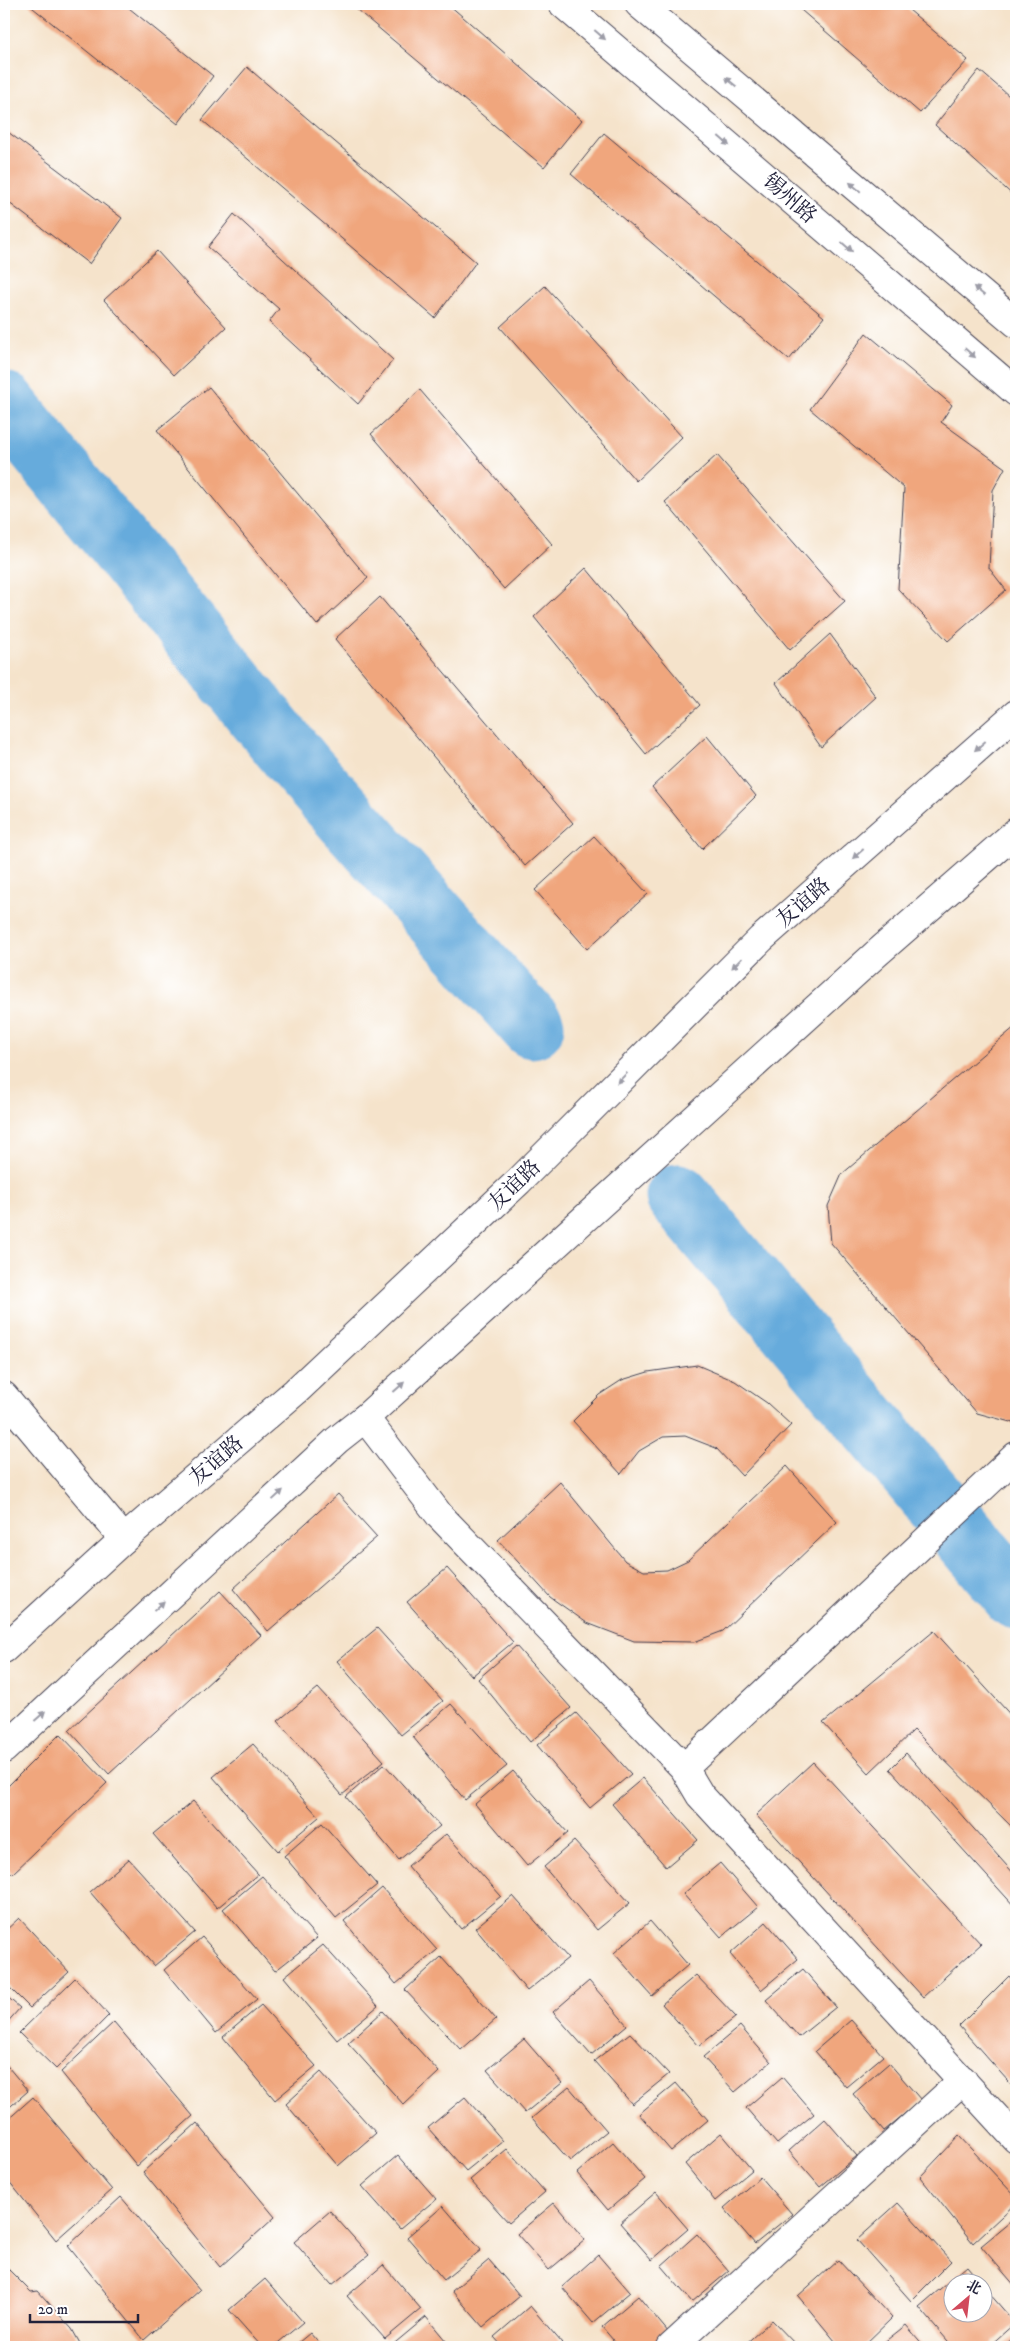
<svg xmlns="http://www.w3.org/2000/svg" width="1020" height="2351" font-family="'IM FELL DW Pica','Noto Serif SC',serif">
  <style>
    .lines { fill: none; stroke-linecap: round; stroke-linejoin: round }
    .river { stroke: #66abdc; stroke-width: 65 }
    .building { fill: #f0a67d }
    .minor-casing { stroke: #423f51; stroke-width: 30 }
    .tertiary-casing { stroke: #423f51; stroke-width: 30 }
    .primary-casing { stroke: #423f51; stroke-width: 30 }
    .minor { stroke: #fff; stroke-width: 28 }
    .tertiary { stroke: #fff; stroke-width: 28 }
    .primary { stroke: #fff; stroke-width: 28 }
    .oneway { fill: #9c9ca7 }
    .labels { text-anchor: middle; stroke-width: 4; stroke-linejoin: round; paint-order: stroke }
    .street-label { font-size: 21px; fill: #22223b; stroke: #fff }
  </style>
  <rect width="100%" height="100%" fill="#fff"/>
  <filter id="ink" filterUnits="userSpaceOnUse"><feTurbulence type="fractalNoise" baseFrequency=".02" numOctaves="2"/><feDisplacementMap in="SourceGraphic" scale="10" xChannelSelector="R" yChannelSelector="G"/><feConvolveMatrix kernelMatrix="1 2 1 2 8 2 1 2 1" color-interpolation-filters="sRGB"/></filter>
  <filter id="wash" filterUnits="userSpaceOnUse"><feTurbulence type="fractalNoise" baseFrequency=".0096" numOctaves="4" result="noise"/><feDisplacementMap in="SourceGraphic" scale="20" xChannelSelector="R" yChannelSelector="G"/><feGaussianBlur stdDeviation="1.12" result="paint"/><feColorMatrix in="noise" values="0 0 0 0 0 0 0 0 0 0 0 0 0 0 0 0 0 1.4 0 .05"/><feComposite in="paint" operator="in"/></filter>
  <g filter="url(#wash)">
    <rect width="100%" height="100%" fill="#f5e3cb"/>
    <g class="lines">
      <g class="river">
        <path d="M4,404L303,769L532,1026"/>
        <path d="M678,1196L1016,1597"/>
      </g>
    </g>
    <g id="blocks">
      <g class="building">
        <path d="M28,4H124L213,76L178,124Z"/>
        <path d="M350,4H448L582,120L544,167Z"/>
        <path d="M794,4H902L968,60L920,113Z"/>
        <path d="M247,67L476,262L435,318L202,120Z"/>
        <path d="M979,70L1016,102V198L935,125Z"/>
        <path d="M4,129L122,218L89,264L4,199Z"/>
        <path d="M604,133L824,317L789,360L571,174Z"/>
        <path d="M234,214L393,360L358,404L269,322L279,309L208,247Z"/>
        <path d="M157,251L226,327L174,375L104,300Z"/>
        <path d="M545,286L682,437L636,481L500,327Z"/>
        <path d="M866,333L952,405L941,422L1005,468L993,490L989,568L1006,590L948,641L898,589L904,488L810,409Z"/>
        <path d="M209,387L368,578L317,625L157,430Z"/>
        <path d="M420,390L552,544L504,589L371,434Z"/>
        <path d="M717,455L845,601L790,650L665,502Z"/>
        <path d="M586,568L700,705L646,754L534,617Z"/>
        <path d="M380,597L573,823L525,866L335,639Z"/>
        <path d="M830,634L876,697L821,747L776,683Z"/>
        <path d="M707,736L756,796L702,849L652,787Z"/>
        <path d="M594,836L648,894L587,949L535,890Z"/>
        <path d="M1016,1026V1423H1014L977,1413L831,1243L828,1206L842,1174Z"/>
        <path d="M697,1365L735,1381L767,1403L791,1425L742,1476L716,1448L685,1436L663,1437L639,1451L621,1474L573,1421L599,1395L622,1380L648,1372Z"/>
        <path d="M787,1466L837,1522L723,1631L694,1642L634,1641L587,1623L550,1597L498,1540L560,1482L625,1561L644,1571L667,1570L688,1560Z"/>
        <path d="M338,1494L377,1537L268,1631L233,1589Z"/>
        <path d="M447,1568L513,1642L472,1676L407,1602Z"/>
        <path d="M220,1591L261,1635L109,1774L69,1730Z"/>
        <path d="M377,1628L443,1701L401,1735L337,1661Z"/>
        <path d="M934,1631L1016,1721V1831L914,1730L869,1773L823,1723Z"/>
        <path d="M516,1646L571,1708L530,1742L478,1679Z"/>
        <path d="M318,1688L384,1761L342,1795L278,1721Z"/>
        <path d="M451,1704L507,1766L465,1800L413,1737Z"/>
        <path d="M576,1713L631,1774L590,1808L537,1745Z"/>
        <path d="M60,1734L107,1783L12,1874L4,1865V1790Z"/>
        <path d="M253,1744L319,1817L278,1851L213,1777Z"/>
        <path d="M906,1753L1016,1876V1908L890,1769Z"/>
        <path d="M813,1762L981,1944L923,1997L756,1815Z"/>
        <path d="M384,1764L440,1826L399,1860L346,1797Z"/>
        <path d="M513,1771L568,1833L527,1866L475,1804Z"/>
        <path d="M643,1778L698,1840L666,1867L612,1804Z"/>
        <path d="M193,1801L258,1874L217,1908L153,1834Z"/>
        <path d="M322,1823L377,1885L336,1918L284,1856Z"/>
        <path d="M446,1834L501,1896L461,1929L408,1866Z"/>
        <path d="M574,1841L630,1903L597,1930L544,1867Z"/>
        <path d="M129,1859L195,1932L154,1966L90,1892Z"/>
        <path d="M720,1863L758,1907L721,1937L683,1894Z"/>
        <path d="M262,1876L317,1938L275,1971L223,1909Z"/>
        <path d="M382,1888L437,1950L396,1984L344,1921Z"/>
        <path d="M513,1896L568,1958L527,1991L475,1928Z"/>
        <path d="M19,1918L69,1972L30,2008L4,1982V1932Z"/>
        <path d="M650,1921L688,1965L652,1996L614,1953Z"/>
        <path d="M766,1922L798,1959L761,1990L730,1954Z"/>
        <path d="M202,1937L257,1999L216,2033L164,1970Z"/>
        <path d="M323,1945L378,2006L337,2040L284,1977Z"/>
        <path d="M441,1957L496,2019L461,2050L405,1990Z"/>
        <path d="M803,1969L836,2007L799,2037L766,2000Z"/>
        <path d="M696,1975L736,2017L699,2046L662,2004Z"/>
        <path d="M1009,1976L1016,1984V2090L959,2026Z"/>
        <path d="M75,1978L109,2015L56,2069L19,2033Z"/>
        <path d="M589,1981L627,2025L591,2055L553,2012Z"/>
        <path d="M4,1994L20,2008L4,2026Z"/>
        <path d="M261,2005L316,2066L275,2100L223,2037Z"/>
        <path d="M383,2011L439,2072L404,2105L348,2043Z"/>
        <path d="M851,2020L883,2056L846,2087L815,2051Z"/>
        <path d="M114,2022L193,2116L137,2166L61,2072Z"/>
        <path d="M740,2026L771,2062L735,2092L703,2057Z"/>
        <path d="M630,2033L669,2074L632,2104L594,2061Z"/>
        <path d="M524,2039L562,2083L525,2113L487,2070Z"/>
        <path d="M4,2062L28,2091L4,2112Z"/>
        <path d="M889,2063L921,2100L884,2131L853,2094Z"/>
        <path d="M321,2072L376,2133L338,2166L286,2104Z"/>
        <path d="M782,2077L814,2114L777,2144L746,2108Z"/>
        <path d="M676,2083L708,2120L671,2151L639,2114Z"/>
        <path d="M569,2087L607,2131L570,2161L532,2118Z"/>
        <path d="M33,2097L112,2190L56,2240L4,2175V2123Z"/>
        <path d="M465,2097L503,2141L466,2171L428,2128Z"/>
        <path d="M825,2119L857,2156L820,2187L789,2151Z"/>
        <path d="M197,2123L275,2217L220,2267L143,2172Z"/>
        <path d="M721,2133L752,2170L715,2201L685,2164Z"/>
        <path d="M959,2136L1016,2197V2203L973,2243L920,2177Z"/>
        <path d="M613,2142L645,2179L608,2210L577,2173Z"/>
        <path d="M507,2149L545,2192L509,2223L470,2180Z"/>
        <path d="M398,2155L436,2199L400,2229L362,2186Z"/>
        <path d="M760,2177L792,2214L755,2244L724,2208Z"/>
        <path d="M656,2192L688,2229L652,2260L620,2223Z"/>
        <path d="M121,2197L200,2290L144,2340L68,2246Z"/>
        <path d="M554,2203L585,2240L549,2270L517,2234Z"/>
        <path d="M898,2203L951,2261L911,2301L857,2240Z"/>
        <path d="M443,2206L481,2250L444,2280L407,2237Z"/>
        <path d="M330,2211L369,2255L332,2285L294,2242Z"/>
        <path d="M1016,2217V2287L981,2246Z"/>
        <path d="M697,2234L729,2271L692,2302L661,2266Z"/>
        <path d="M598,2255L630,2292L593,2323L562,2287Z"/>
        <path d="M489,2260L520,2296L483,2327L452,2291Z"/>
        <path d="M838,2260L892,2318L862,2347H840L798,2296Z"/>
        <path d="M383,2265L421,2309L385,2339L347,2296Z"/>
        <path d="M967,2266L982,2284H952V2314H982V2285L1015,2323L988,2347H953L919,2307Z"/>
        <path d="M6,2267L31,2292L38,2291L72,2329L82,2347H4V2268Z"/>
        <path d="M265,2279L303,2322L273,2347H262L229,2310Z"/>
        <path d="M638,2296L669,2333L652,2347H619L602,2327Z"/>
        <path d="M530,2306L562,2343L557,2347H503L494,2337Z"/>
        <path d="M426,2317L451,2347H390Z"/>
        <path d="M772,2320L798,2347H742Z"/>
        <path d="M906,2325L925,2347H878Z"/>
        <path d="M310,2333L322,2347H293Z"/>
        <path d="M1016,2336V2347H1002Z"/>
      </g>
    </g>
  </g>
  <g filter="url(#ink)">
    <use href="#blocks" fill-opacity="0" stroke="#423f51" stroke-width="1"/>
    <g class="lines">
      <defs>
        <g id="minor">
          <path d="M4,1396L124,1539"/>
          <path d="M365,1418L440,1516L684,1768L700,1795L1016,2139"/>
          <path d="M684,1768L1016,1456"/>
          <path d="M671,2347L963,2080"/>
        </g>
        <g id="tertiary">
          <path d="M563,4L1016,392"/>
          <path d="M639,4L1016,323"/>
        </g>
        <g id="primary">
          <path d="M4,1649L124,1539L296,1391L519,1181L761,939L1016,714"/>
          <path d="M4,1749L337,1440L365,1418L876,954L1016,832"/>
        </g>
      </defs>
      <use href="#minor" class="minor-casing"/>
      <use href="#tertiary" class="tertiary-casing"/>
      <use href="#primary" class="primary-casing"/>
      <use href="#minor" class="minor"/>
      <use href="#tertiary" class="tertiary"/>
      <use href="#primary" class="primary"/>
    </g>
    <defs><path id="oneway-solid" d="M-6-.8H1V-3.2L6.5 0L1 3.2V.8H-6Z" transform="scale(1.25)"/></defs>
    <g class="oneway">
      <use href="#oneway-solid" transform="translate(600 35) rotate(41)"/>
      <use href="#oneway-solid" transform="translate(731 82) rotate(-140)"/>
      <use href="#oneway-solid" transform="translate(724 141) rotate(41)"/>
      <use href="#oneway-solid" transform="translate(855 187) rotate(-140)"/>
      <use href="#oneway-solid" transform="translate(847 247) rotate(41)"/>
      <use href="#oneway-solid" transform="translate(979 291) rotate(-140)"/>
      <use href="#oneway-solid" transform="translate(970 353) rotate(41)"/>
      <use href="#oneway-solid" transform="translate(980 746) rotate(139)"/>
      <use href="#oneway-solid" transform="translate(858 854) rotate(139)"/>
      <use href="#oneway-solid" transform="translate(737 963) rotate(135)"/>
      <use href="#oneway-solid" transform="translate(622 1078) rotate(135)"/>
      <use href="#oneway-solid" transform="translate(399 1387) rotate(-42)"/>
      <use href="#oneway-solid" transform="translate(278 1495) rotate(-43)"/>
      <use href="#oneway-solid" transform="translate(159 1606) rotate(-43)"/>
      <use href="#oneway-solid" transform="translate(40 1716) rotate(-42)"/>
    </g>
  </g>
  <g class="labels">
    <g class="street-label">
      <text transform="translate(790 198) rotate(41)" y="7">锡州路</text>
      <text transform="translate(803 902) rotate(-41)" y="7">友谊路</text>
      <text transform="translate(514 1185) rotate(-44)" y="7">友谊路</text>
      <text transform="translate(216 1460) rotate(-41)" y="7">友谊路</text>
    </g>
  </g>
  <rect width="1020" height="2351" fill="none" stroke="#fff" stroke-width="20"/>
  <g transform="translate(968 2298) rotate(28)"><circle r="24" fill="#ffffff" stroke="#a7a7b1"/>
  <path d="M0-4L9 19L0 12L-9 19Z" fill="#d1495b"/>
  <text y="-8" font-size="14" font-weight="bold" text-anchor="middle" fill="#22223b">北</text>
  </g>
  <path d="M30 2314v8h108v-8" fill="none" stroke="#22223b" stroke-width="2.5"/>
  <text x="38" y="2314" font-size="15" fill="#22223b" stroke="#ffffff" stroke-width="4" paint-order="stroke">20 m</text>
</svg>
